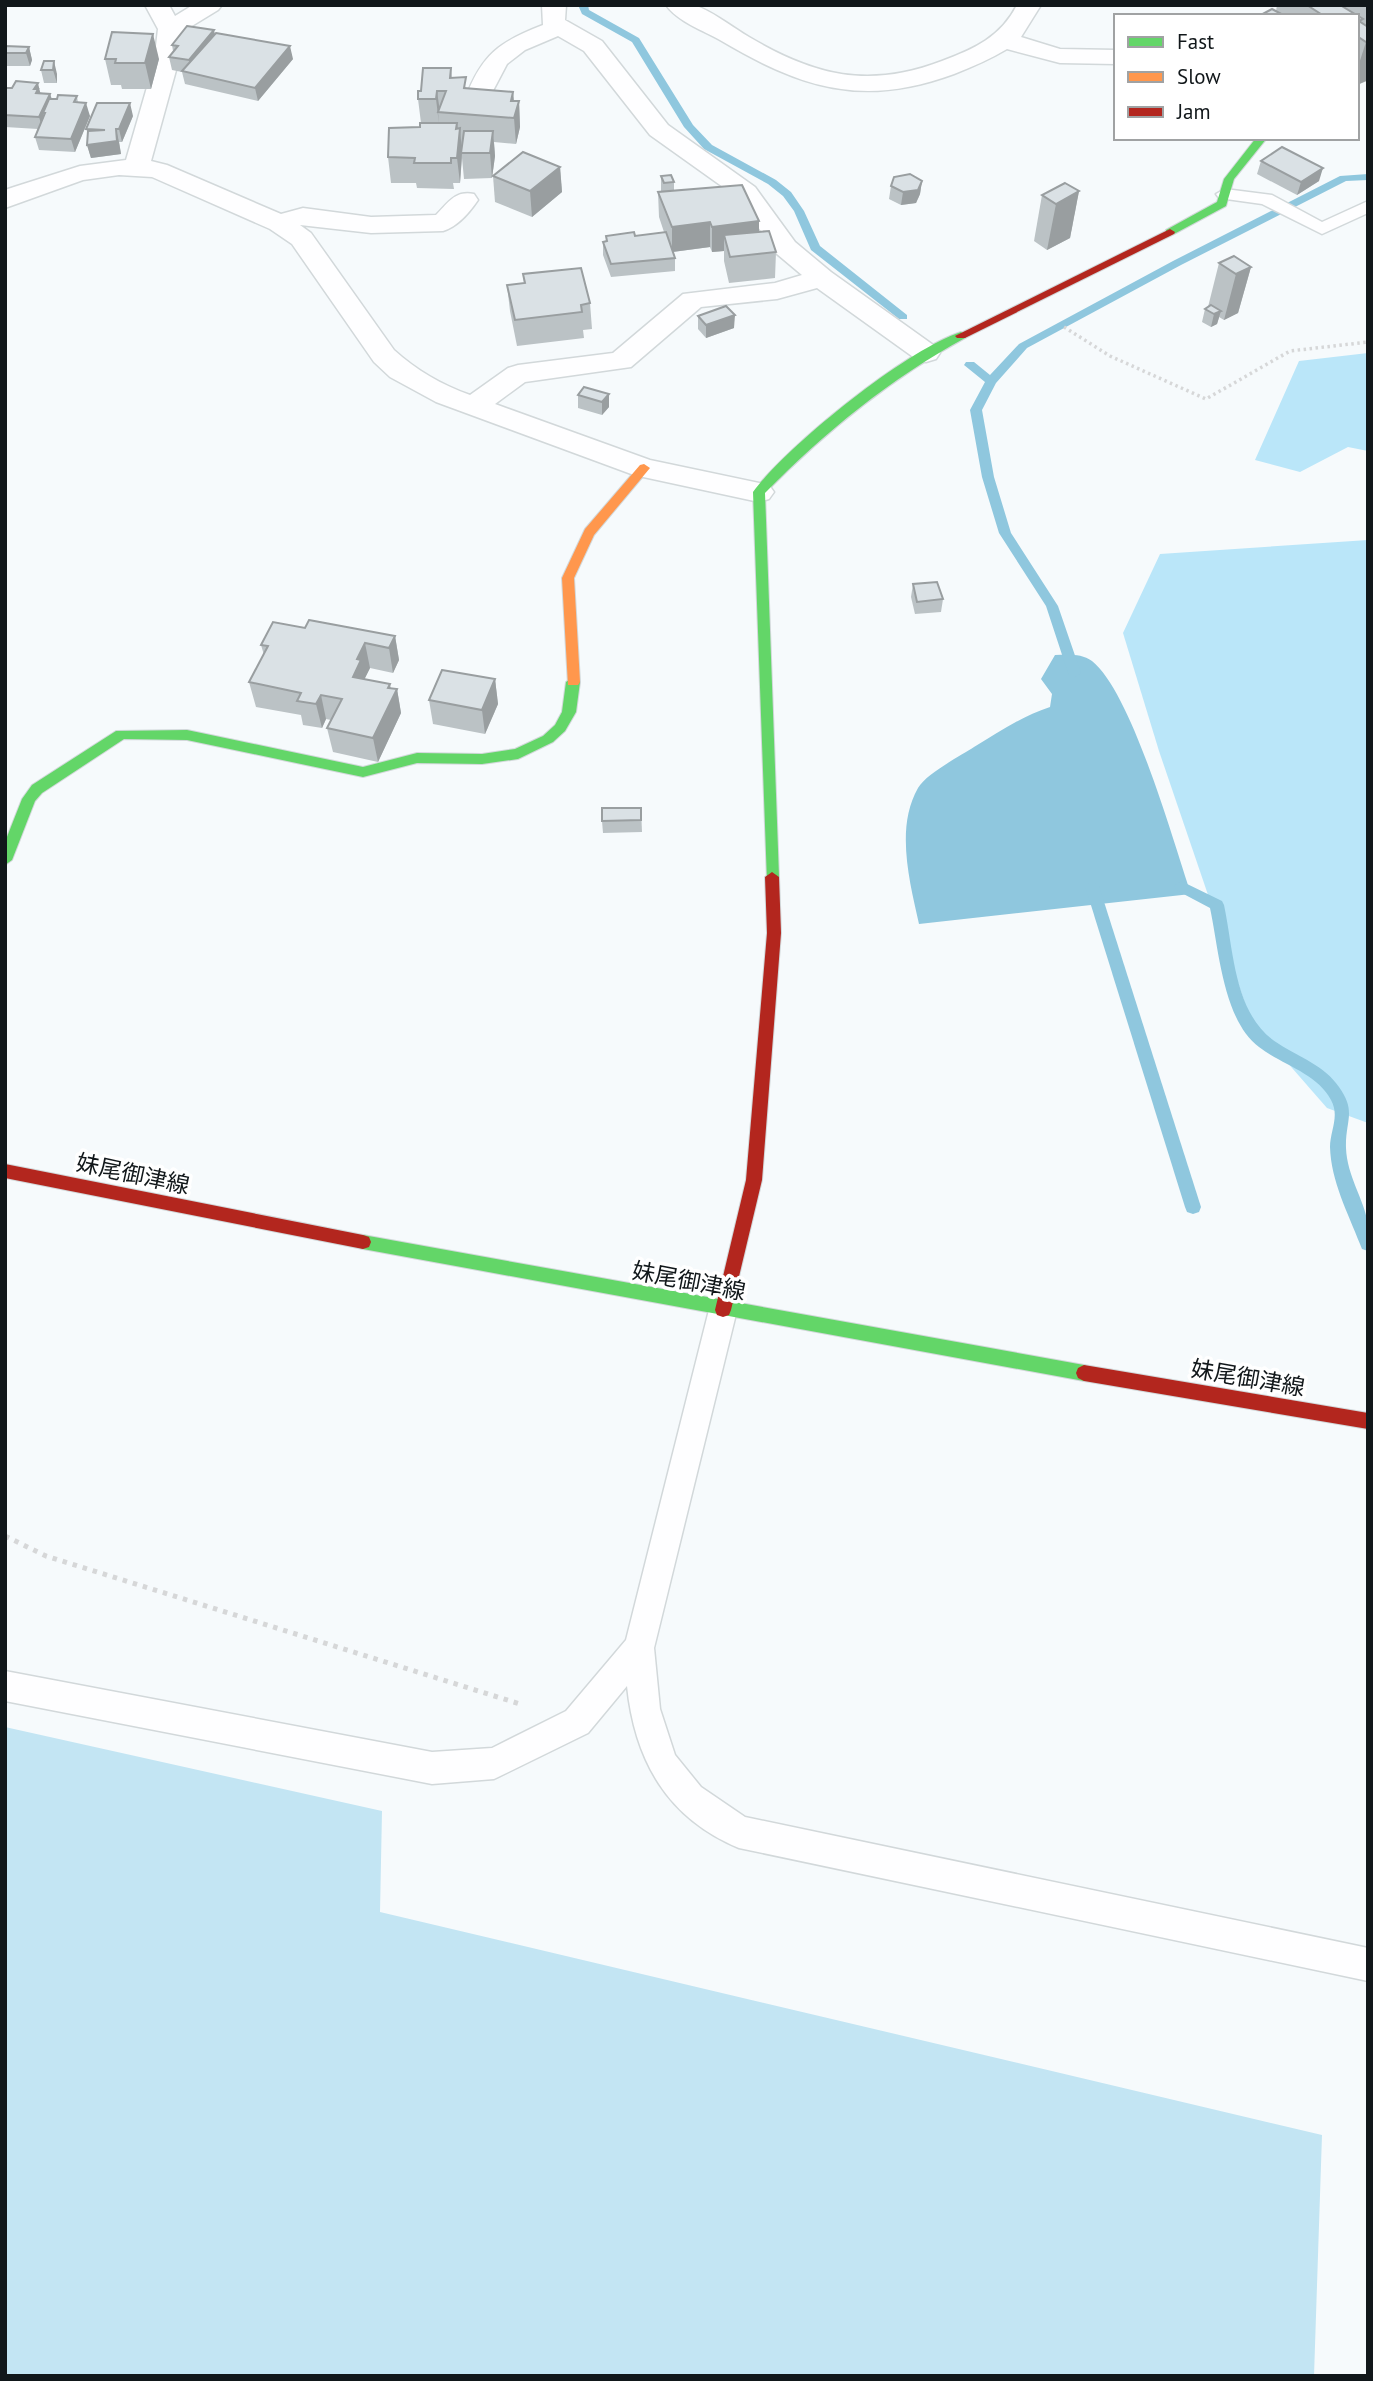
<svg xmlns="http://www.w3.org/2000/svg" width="1373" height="2381" font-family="'PT Sans','Noto Sans JP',sans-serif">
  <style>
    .green { fill: #c3e5f3 }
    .forest { fill: #bae6f9 }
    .water { fill: #8fc7de }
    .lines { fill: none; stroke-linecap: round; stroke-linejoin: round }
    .stream { fill: #8fc7de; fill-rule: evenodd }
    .lane-casing { stroke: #d2d8da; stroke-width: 3 }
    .street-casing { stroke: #d2d8da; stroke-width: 3 }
    .fast-casing { stroke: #d2d8da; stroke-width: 2 }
    .slow-casing { stroke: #d2d8da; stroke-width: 2 }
    .jam-casing { stroke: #d2d8da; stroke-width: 2 }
    .path-far1 { stroke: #d6d7d8; stroke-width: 3.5; stroke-dasharray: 2.5 3.5; stroke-linecap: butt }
    .path { stroke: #d6d7d8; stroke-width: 5; stroke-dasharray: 4.5 6; stroke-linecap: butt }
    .lane { fill: #fefeff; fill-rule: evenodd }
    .street { fill: #fefeff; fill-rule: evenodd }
    .fast { fill: #63d668; fill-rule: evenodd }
    .slow { fill: #ff974d; fill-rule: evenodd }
    .jam { fill: #b3261e; fill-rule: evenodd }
    .wall { fill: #bbc2c5 }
    .shaded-wall { fill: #999ea0 }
    .building { fill: #dae1e5; stroke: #999ea0; stroke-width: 2 }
    .labels { text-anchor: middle; stroke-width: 7; stroke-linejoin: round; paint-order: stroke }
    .street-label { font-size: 23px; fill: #11171a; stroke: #fff }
  </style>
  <rect width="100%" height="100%" fill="#f6fafc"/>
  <path class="green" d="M5,1727L382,1811L380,1912L1322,2135L1314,2376H5Z"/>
  <g class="forest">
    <path d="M1368,353V451L1348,447L1300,472L1255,460L1299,361Z"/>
    <path d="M1368,540V1123L1327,1108L1251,1021L1159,751L1123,633L1160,554Z"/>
  </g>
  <path class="water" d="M1055,655C1067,655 1081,653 1092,661C1132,693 1173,841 1191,894L919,924C910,883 895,828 918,788C926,774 960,756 974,747C999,732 1022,716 1050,707L1052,694L1041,679Z"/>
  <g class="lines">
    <g class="stream">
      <path d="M578,5H588L589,10L639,38L693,125L712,145L776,180L791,192L804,211L820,246L907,315V319H899L811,250L794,211L783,196L768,184L704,149L684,127L632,42L582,14Z"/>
      <path d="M1368,174V180L1346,181L1181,265L1027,348L996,383L982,410L994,477L1011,533L1058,606L1081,673L1074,678L1069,676L1046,606L999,533L982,477L970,410L985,382L964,365L966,362H974L990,375L1019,344L1173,261L1340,176Z"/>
      <path d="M1092,881L1099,886L1201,1207L1199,1212L1193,1214L1187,1212L1185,1207L1085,886Z"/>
      <path d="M1181,881L1222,901L1224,905C1234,952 1234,1017 1279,1044C1299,1057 1325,1066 1339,1087C1357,1112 1345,1121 1346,1148C1347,1176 1364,1199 1368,1224C1369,1233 1368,1242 1368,1251L1362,1249L1360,1244C1348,1213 1331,1181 1330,1147C1330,1131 1340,1116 1331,1100C1317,1073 1282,1065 1259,1047C1223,1020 1219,950 1210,908L1176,890L1174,886Z"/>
    </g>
    <defs>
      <g id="lane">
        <path d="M1225,189L1272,195L1322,222L1368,201V213L1322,234L1262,204L1219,198L1216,194Z"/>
        <path d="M723,1298L733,1301L737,1310L654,1648L660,1709L675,1755L701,1787L745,1817L1368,1948V1981L739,1848C667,1818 635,1761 627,1686L588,1733L494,1779L432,1784L5,1701V1671L432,1752L492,1748L566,1711L626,1640L709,1310L713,1301Z"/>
      </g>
      <g id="street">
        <path d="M145,5H169L175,16L193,5H222L218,10L182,32L178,63L151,161L167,165L281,214L303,208L371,217L436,215C448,203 455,190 474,194L478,200C470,212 457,227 443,231L371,233L300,225L311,233L394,350C416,370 442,385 470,395L508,368L518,365L613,353L683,294L775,283L802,275L777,254L737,197L650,135L584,51L558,36L525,50L507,64L486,104L477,106L468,104L465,99C482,54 499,42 543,25L542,5H566L565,20L602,41L668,125L755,187L795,242L831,272L936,347L940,353L936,359L926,362L916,359L817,288L777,299L701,307L631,367L525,382L495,404L650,460L769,485L774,492L769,499L759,502L634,475L436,402L390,377L374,362L292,244L270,229L152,177L119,175L83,180L5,208V190L14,187L80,166L126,160L154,63L158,29Z"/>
        <path d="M666,5C675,5 685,4 693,5C708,8 735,29 749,37C815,76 869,89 942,61C974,49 1001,37 1017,5H1041L1021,37L1060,49L1116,50V64L1060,63L1007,49C990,59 972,67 954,74C862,108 801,88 720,40C704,31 677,21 666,5Z"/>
      </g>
      <g id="fast">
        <path d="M1256,138H1267L1234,179L1226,206L1174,234H1166V230L1217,202L1224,179Z"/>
        <path d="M961,332L967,336L965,338C890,379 825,432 765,493L779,877L777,881H767L753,492C787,446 907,349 961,332Z"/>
        <path d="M573,677L580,682L576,712L565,731L553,742L518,759L482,764L417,763L363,777L187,740L124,739L42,793L35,801L12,860L5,865V842L22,799L32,785L116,731L187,730L363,767L417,753L482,754L515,749L543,736L555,725L562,712L566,682Z"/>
        <path d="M363,1235L1084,1365L1090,1368L1092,1373L1090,1378L1084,1381L363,1249L357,1247L355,1242L357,1237Z"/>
      </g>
      <path id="slow" d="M644,464L650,468L594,535L574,578L580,682L578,685H568L562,578L585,529L640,465Z"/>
      <g id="jam">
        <path d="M1170,229L1175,232L1174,234L965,338H957L955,336Z"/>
        <path d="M772,872L779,877L781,933L762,1180L731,1310L729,1315L723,1317L717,1315L715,1310L746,1180L767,933L765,877Z"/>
        <path d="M5,1164L363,1235L369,1237L371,1242L369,1247L363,1249L5,1178Z"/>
        <path d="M1084,1365L1368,1413V1429L1084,1381L1078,1378L1076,1373L1078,1368Z"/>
      </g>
    </defs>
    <use href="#lane" class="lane-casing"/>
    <use href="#street" class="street-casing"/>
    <use href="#fast" class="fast-casing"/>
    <use href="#slow" class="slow-casing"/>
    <use href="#jam" class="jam-casing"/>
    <path class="path-far1" d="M1064,327L1110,356L1206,399L1290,351L1368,342"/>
    <path class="path" d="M5,1536L46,1556L520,1704"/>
    <use href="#lane" class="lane"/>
    <use href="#street" class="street"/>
    <use href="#fast" class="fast"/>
    <use href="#slow" class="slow"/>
    <use href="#jam" class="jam"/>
  </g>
  <g class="wall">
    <path d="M1277,5H1368L1367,81L1357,85V16H1259L1276,11Z"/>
    <path d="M215,34L293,59L258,101L185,84L182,72L172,70L169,57L173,51L172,45Z"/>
    <path d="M5,46L29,47L32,60L30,66H5Z"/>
    <path d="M105,59H159L151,89H122L121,85H111Z"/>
    <path d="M44,61L57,74V83H44L41,70Z"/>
    <path d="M451,68L452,77L467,88L513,92L514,101H519L520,127L516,144L494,142L495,156L492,178L464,179L462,158L460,183H453L454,189L417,188L416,183H391L388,157L420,127L421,123L418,99L421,91Z"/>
    <path d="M5,88L50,94L52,99L77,96L78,103L90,116L75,152L39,150L35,137L38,129L5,127Z"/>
    <path d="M133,116L122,142H119L121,154L91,158L87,145L88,133L86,129Z"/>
    <path d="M1261,161L1319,181L1297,195L1257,174Z"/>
    <path d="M560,167L562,192L532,217L495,202L493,176Z"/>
    <path d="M661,176L674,182V191L759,221V232L776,252L775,278L729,283L724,261V251L712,252L710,247L673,252L675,258V271L611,277L603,255V242L606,241V236H635L664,232L659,217L658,192H661Z"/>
    <path d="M922,181L920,194L916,203L901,205L889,199L891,186Z"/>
    <path d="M1079,191L1070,238L1047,250L1034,241L1042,195Z"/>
    <path d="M1219,263L1251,267L1238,313L1224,320L1219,317L1217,324L1211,327L1202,322L1205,309L1208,307Z"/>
    <path d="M523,274L590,303L592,329L583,330L584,338L517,346L510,311L507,285L524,283Z"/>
    <path d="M698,316L734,328L706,338L698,329Z"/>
    <path d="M584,387L609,407L602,415L578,408V395Z"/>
    <path d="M913,584L943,599L941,612L915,614L911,597Z"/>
    <path d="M305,628L395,636L399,660L393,673L370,668L365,678V679L391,688L397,689L401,713L378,762L333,752L327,728L331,720L326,719L322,728L303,725L301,715L256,707L249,682L264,655L261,645Z"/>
    <path d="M495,679L498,704L485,734L433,724L429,700Z"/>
    <path d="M641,808L642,832L603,833L602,821Z"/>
  </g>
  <g class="shaded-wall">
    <path d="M214,30L217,43L192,73L189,60Z"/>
    <path d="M153,34L159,59L151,89L145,63Z"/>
    <path d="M1368,41V80L1357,85V70L1366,42Z"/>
    <path d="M290,46L293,59L258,101L255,88Z"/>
    <path d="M29,47L32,60L30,66L26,53Z"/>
    <path d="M54,61L57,74V83L53,70Z"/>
    <path d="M38,83L41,96L42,102L34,89Z"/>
    <path d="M437,91L440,112H438L439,124L436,99Z"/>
    <path d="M513,92L515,115L519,101L520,127L516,144L514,118L511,101Z"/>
    <path d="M50,94L54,107L45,113H43L46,123L43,130L39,117Z"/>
    <path d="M86,103L90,116L75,152L71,139Z"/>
    <path d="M130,103L133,116L122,142L119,129Z"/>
    <path d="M457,123L459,137L460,128L462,153L460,183L457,158L456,129Z"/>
    <path d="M116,129L119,142L121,154L91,158L87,145Z"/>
    <path d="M493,131L495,156L492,178L490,153Z"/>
    <path d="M560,167L562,192L532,217L530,191Z"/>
    <path d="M1323,168L1319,181L1297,195L1301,182Z"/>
    <path d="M922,181L920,194L916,203L901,205L903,192Z"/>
    <path d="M1079,191L1070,238L1047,250L1056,204Z"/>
    <path d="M759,221V246L724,235V251L712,252V227Z"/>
    <path d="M710,222V247L672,252V227Z"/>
    <path d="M1251,267L1238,313L1224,320L1236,274Z"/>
    <path d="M1221,311L1217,324L1211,327L1214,314Z"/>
    <path d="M735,315L734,328L706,338V325Z"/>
    <path d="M609,394V407L602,415V402Z"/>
    <path d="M395,636L399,660L393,673L389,648Z"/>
    <path d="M365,643L370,668L365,678L366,684L353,677L357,659Z"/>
    <path d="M495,679L498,704L485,734L482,710Z"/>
    <path d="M390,684L392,698L397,689L401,713L378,762L373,738Z"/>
    <path d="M321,695L326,719L322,728L316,704Z"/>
  </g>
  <g class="building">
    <path d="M1307,5H1340L1363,19L1359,21L1368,27V41L1366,42L1357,36V16H1324Z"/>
    <path d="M1272,9L1285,16H1259Z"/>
    <path d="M187,26L214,30L189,60L169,57L178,46L172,45Z"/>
    <path d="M112,32L153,34L145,63H115L116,59H105Z"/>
    <path d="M216,33L290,46L255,88L182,71Z"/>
    <path d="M5,46L29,47L26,53H5Z"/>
    <path d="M44,61H54L53,70H41Z"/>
    <path d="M423,68H451L450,78L466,77L464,88L513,92L511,101H519L514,118L438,112L446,91H437L436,99H418V91H421Z"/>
    <path d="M16,81L38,83L34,89H38L36,93L50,94L39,117L5,115V88H12Z"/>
    <path d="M58,95L77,96L74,102L86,103L71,139L35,137L45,113H43L49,99H57Z"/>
    <path d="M97,103H130L119,129H116L117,141L87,145L88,131L105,130L86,129Z"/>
    <path d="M420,123H457L456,129L460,128L457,158H451V163H414L415,158L388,157L389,128L420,127Z"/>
    <path d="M464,131H493L490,153H461Z"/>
    <path d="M1282,147L1323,168L1301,182L1261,161Z"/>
    <path d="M523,152L560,167L530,191L493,176Z"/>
    <path d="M910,174L922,181L918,190L903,192L891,186L894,177Z"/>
    <path d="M671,175L674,182L664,183L661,176Z"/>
    <path d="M1065,183L1079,191L1056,204L1042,195Z"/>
    <path d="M742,185L759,221L712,227L710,222L672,227L658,192Z"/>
    <path d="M769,231L776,252L730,257L724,235Z"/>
    <path d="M634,232L635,236L666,232L675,258L611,264L603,242L607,241L606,236Z"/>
    <path d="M1234,256L1251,267L1236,274L1219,263Z"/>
    <path d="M581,268L590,303L581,305L582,312L515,320L507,285L525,283L523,274Z"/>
    <path d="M1211,305L1221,311L1214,314L1205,309Z"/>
    <path d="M726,306L735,315L706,325L698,316Z"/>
    <path d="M584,387L609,394L602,402L578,395Z"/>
    <path d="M937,582L943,599L917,602L913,584Z"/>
    <path d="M309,620L395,636L389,648L365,643L357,659L361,660L353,677L390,684L388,688L397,689L373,738L327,728L342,699L321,695L316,704L297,701L301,693L249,682L268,646L261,645L273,622L305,628Z"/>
    <path d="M442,670L495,679L482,710L429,700Z"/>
    <path d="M602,808H641V820L602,821Z"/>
  </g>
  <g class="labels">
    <g class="street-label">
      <text transform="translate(133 1174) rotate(12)" y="8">妹尾御津線</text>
      <text transform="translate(689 1281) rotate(11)" y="8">妹尾御津線</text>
      <text transform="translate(1248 1378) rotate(10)" y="8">妹尾御津線</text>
    </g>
  </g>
  <rect width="1373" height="2381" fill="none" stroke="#11171a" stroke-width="14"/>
  <rect x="1114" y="14" width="245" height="126" fill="#ffffff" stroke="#a0a2a3" stroke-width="2"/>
  <rect x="1128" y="37" width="35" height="10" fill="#63d668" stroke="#a0a2a3" stroke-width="2"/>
  <text x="1177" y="49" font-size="21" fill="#11171a">Fast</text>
  <rect x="1128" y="72" width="35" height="10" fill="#ff974d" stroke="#a0a2a3" stroke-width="2"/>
  <text x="1177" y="84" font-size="21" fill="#11171a">Slow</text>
  <rect x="1128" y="107" width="35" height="10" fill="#b3261e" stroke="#a0a2a3" stroke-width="2"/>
  <text x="1177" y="119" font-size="21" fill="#11171a">Jam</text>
</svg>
